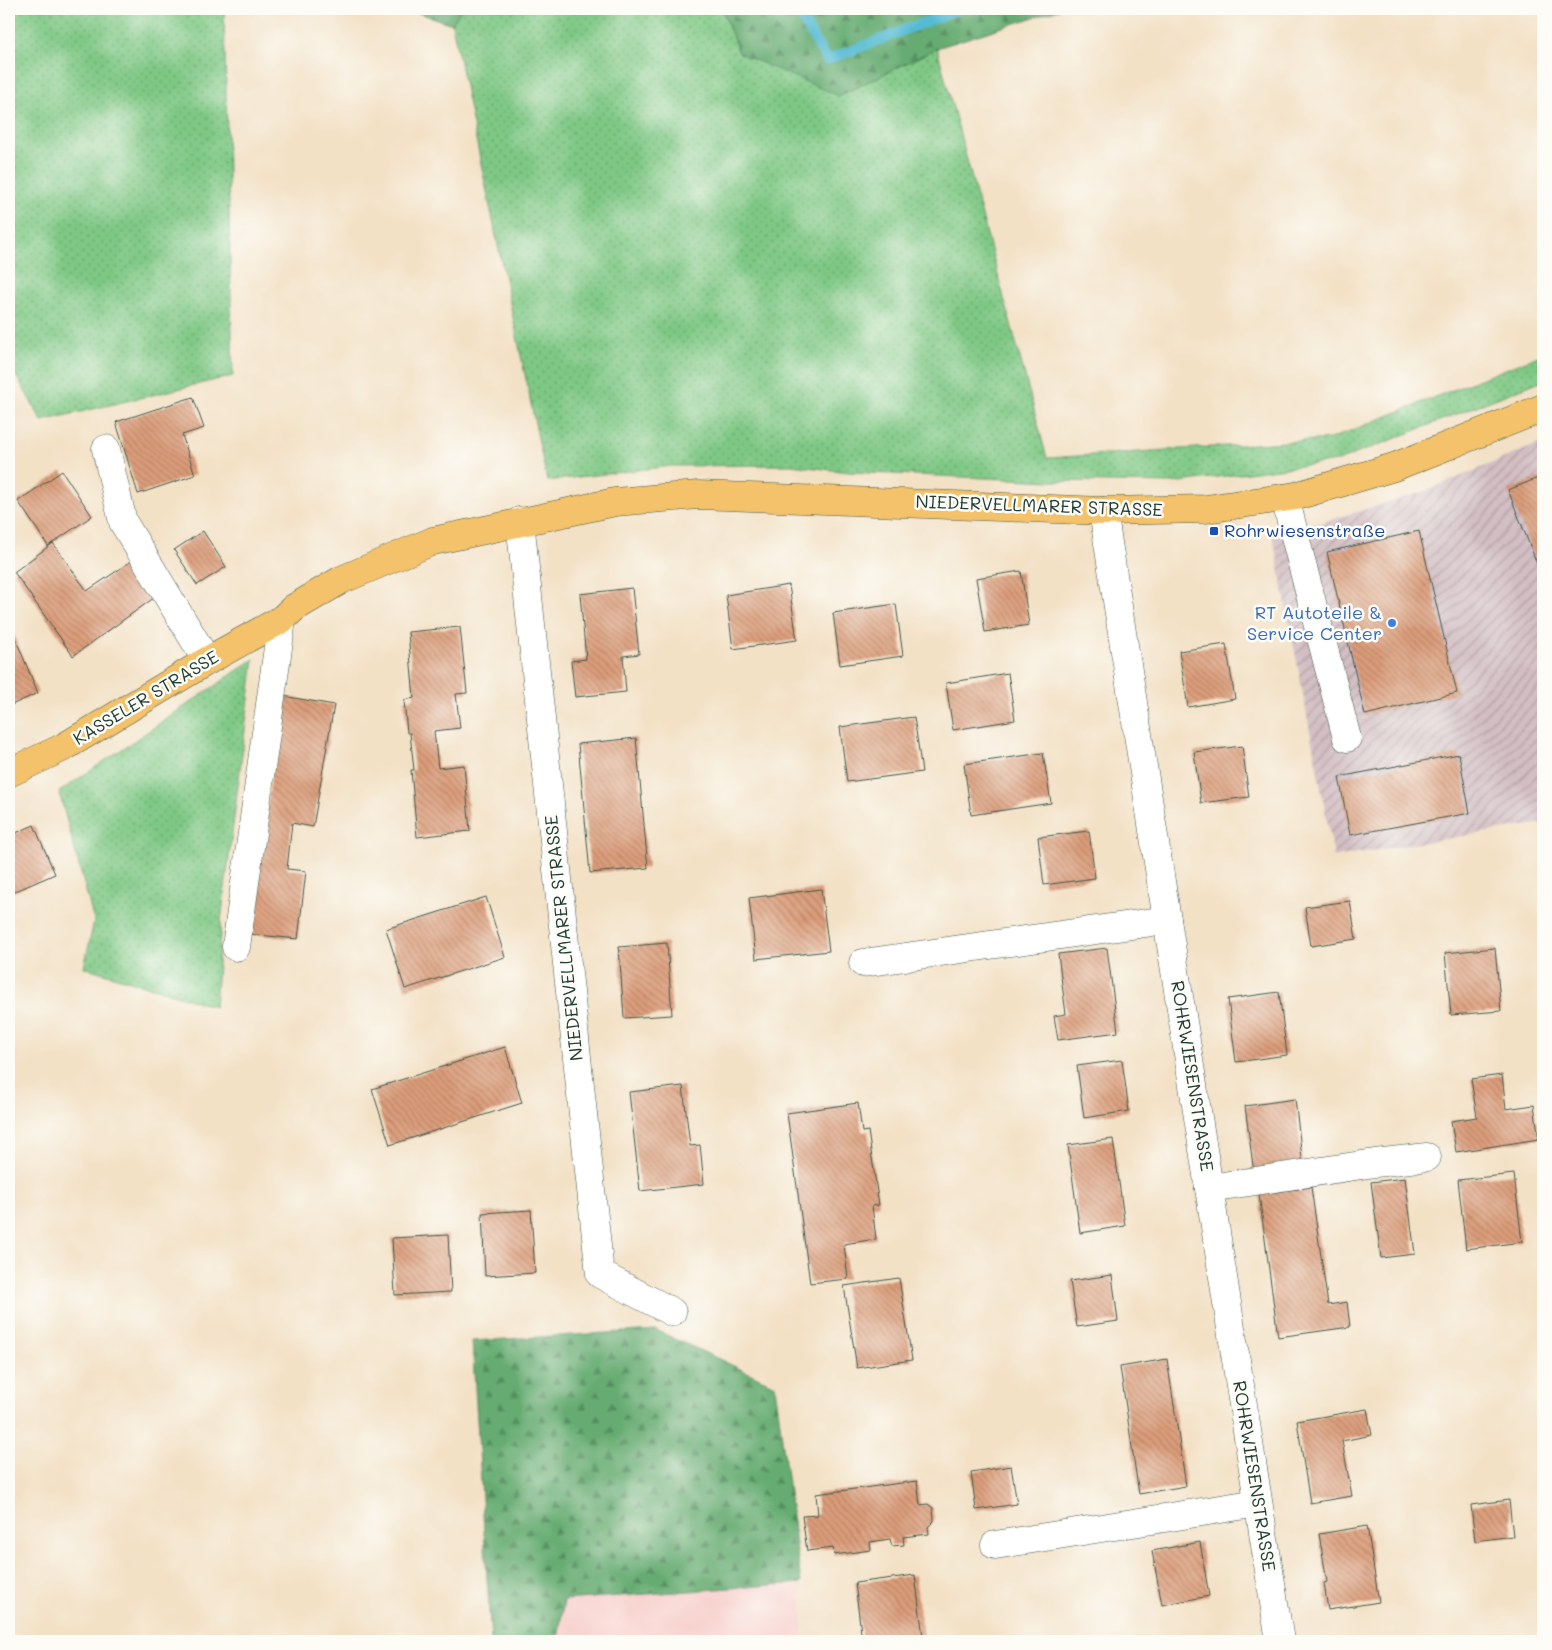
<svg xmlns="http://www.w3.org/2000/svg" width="1552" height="1650" font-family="Mali,sans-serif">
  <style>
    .built { fill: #f7d0cc }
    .industrial { fill: url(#industrial-furrows) }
    .grass { fill: url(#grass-dots); stroke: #4e825c }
    .forest { fill: url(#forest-firs); stroke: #427453 }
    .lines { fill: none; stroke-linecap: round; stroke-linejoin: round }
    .stream { stroke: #55bbd3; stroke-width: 10 }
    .building { fill: url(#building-back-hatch) }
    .minor-casing { stroke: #3f564a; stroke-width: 29 }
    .major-casing { stroke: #3f564a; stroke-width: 29 }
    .minor { stroke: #fff; stroke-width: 28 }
    .major { stroke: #f4c26a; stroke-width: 28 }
    .transit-dot { fill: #1a4fb4; stroke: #fdfcf7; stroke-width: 2 }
    .shop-dot { fill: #3f7fe0; stroke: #fdfcf7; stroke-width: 2 }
    .labels { text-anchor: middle; stroke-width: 5; stroke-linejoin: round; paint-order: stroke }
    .street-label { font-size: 18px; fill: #1f3d34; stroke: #fdfcf7 }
    .transit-label { font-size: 18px; fill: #164399; stroke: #fdfcf7; text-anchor: start }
    .shop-label { font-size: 18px; fill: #366cbe; stroke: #fdfcf7; text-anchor: end }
  </style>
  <defs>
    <pattern id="industrial-furrows" width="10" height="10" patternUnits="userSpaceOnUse" patternTransform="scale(1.25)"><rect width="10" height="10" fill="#d2bec3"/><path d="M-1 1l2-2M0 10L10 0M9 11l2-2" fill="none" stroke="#aa9c9f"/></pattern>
    <pattern id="grass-dots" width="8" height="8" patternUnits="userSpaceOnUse" patternTransform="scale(1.25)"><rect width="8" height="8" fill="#7ec884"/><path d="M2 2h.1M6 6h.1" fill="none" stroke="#67a46d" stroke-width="1.8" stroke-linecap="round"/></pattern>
    <pattern id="forest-firs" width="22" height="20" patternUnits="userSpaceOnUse" patternTransform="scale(1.25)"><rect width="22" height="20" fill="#66ac72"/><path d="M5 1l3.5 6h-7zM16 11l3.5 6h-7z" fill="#538d5e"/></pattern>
    <pattern id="building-back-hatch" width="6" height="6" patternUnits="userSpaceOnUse" patternTransform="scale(1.25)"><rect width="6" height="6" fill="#dc9d7a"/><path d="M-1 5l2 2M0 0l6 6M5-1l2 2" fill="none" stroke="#b28165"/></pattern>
  </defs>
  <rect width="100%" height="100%" fill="#fdfcf7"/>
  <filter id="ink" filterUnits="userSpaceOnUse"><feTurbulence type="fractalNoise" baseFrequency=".02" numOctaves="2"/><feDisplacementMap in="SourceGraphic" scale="10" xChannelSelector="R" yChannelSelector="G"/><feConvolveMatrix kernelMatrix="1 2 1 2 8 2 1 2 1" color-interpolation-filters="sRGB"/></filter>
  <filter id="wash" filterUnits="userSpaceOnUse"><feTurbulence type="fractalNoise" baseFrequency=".0096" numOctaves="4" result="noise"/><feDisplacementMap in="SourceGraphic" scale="20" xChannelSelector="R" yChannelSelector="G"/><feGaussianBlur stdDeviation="1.12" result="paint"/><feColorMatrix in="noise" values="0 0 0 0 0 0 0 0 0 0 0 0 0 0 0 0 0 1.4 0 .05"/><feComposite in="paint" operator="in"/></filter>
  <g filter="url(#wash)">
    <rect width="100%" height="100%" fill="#f3e1c6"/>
    <path class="built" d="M801,1583L804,1641H558L563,1600Z"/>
    <path class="industrial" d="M1543,442V823L1334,857L1273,537L1423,492Z"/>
    <g class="grass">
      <path d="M9,9H224L233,376L42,421L9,363Z"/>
      <path d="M461,9H722L739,53L839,95L937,48L1047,458L1330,439L1543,354V380L1338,461L1173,483L1052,481L848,472L791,465L671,466L547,481L452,24Z"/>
      <path d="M254,659L221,921L215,1007L84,967L94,921L59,792Z"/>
    </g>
    <g class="forest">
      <path d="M406,9H461L452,24Z"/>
      <path d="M722,9H1060L937,48L839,96L739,53Z"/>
      <path d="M656,1330L775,1385L801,1583L564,1600L558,1641H491L472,1341Z"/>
    </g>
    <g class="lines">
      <path class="stream" d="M796,9L827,60L959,9"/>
    </g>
    <g id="blocks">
      <g class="building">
        <path d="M193,397L204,428L182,435L195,475L138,494L116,422Z"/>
        <path d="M62,471L92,516L48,546L18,501Z"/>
        <path d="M1543,476V579L1508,490Z"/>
        <path d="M203,531L226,567L197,585L174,550Z"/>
        <path d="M1419,531L1457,693L1365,715L1327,552Z"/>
        <path d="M53,543L87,591L133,560L158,595L73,656L14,572Z"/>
        <path d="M1021,571L1029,625L985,632L976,578Z"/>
        <path d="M789,585L797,640L733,649L726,595Z"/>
        <path d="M632,588L639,654L623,656L626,692L575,697L571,661L586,659L580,594Z"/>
        <path d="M896,604L903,656L840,665L833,613Z"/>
        <path d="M9,623L38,693L9,706Z"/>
        <path d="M460,627L467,693L456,694L460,728L434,731L438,768L464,765L470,831L417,837L411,770H414L410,733H407L404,700L414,698L408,632Z"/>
        <path d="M1226,644L1235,699L1188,707L1179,651Z"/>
        <path d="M1008,673L1015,720L953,730L946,683Z"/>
        <path d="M283,696L334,705L313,827L292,823L287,869L306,871L298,939L248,934Z"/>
        <path d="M914,717L922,772L847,782L840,727Z"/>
        <path d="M636,738L648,868L590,873L578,744Z"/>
        <path d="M1242,746L1249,797L1201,803L1194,752Z"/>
        <path d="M1043,753L1051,803L971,815L964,764Z"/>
        <path d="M1459,754L1470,813L1350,835L1339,777Z"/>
        <path d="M34,825L55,874L9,894V836Z"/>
        <path d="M1089,831L1095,878L1044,885L1038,837Z"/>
        <path d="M821,889L829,951L756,959L749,898Z"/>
        <path d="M486,897L505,957L405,989L386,929Z"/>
        <path d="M1350,901L1356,939L1311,946L1305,907Z"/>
        <path d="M667,943L672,1015L624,1018L619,947Z"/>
        <path d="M1107,948L1118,1032L1058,1040L1054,1016L1066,1014L1058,954Z"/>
        <path d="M1495,948L1501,1011L1451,1015L1445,953Z"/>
        <path d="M1279,992L1287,1055L1236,1062L1228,999Z"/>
        <path d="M505,1047L522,1103L390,1145L372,1089Z"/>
        <path d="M1122,1060L1129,1111L1084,1118L1077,1066Z"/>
        <path d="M1502,1075L1506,1109L1534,1105L1539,1139L1456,1152L1451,1121L1477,1117L1471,1079Z"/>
        <path d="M683,1086L690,1146L700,1145L704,1184L640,1191L629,1092Z"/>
        <path d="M1295,1099L1303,1166L1254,1173L1245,1106Z"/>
        <path d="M858,1103L862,1132L868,1131L879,1205L872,1206L876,1239L844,1244L848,1279L810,1283L787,1113Z"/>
        <path d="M1113,1139L1125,1226L1080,1233L1068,1145Z"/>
        <path d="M1514,1174L1522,1242L1466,1249L1458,1180Z"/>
        <path d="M1405,1178L1415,1254L1381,1258L1371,1182Z"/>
        <path d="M1311,1187L1328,1305L1347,1302L1350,1327L1278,1337L1259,1194Z"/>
        <path d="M531,1210L535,1273L485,1276L482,1213Z"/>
        <path d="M448,1235L451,1292L395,1295L392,1238Z"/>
        <path d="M1112,1275L1118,1321L1077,1327L1070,1281Z"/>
        <path d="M899,1278L912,1360L857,1368L844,1286Z"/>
        <path d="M1167,1359L1186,1486L1139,1494L1120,1367Z"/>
        <path d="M1367,1409L1372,1435L1342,1441L1352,1496L1310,1503L1297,1421Z"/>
        <path d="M1011,1466L1017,1504L976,1510L971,1472Z"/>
        <path d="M917,1481L920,1505L928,1504L933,1508L934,1521L928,1527L929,1534L903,1537L904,1545L892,1546L890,1539L870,1542L871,1550L834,1555L833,1548L807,1551L802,1516L818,1515L816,1494Z"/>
        <path d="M1509,1500L1513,1536L1475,1541L1471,1505Z"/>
        <path d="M1367,1526L1379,1602L1328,1610L1324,1583L1327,1582L1319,1534Z"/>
        <path d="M1200,1542L1209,1596L1162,1605L1152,1551Z"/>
        <path d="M915,1575L923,1637L890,1641H862L855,1583Z"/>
      </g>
    </g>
  </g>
  <g filter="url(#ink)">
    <use href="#blocks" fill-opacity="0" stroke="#3f564a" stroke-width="1"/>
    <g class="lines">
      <defs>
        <g id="minor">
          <path d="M106,449L123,522L207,661"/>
          <path d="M1285,498L1347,738"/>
          <path d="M1103,511L1280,1641"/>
          <path d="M520,521L600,1274L672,1312"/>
          <path d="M236,947L282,619"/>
          <path d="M863,963L1167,920"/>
          <path d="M1209,1188L1375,1163L1427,1157"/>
          <path d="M995,1545L1258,1503"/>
        </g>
        <path id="major" d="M9,773L64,747L207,661L282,619L294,608L341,580L433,541L615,502L698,495L1103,511L1206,509L1296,496L1394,467L1543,408"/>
      </defs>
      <use href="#minor" class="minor-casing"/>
      <use href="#major" class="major-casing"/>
      <use href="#minor" class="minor"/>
      <use href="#major" class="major"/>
    </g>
  </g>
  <rect class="transit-dot" x="1209" y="526" width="10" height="10" rx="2.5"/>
  <circle class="shop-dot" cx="1392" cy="623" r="5"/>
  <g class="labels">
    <g class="street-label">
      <text transform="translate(1039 506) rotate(2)" y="6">NIEDERVELLMARER STRASSE</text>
      <text transform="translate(146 698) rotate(-31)" y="6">KASSELER STRASSE</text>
      <text transform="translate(564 938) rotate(-96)" y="6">NIEDERVELLMARER STRASSE</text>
      <text transform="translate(1192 1076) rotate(81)" y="6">ROHRWIESENSTRASSE</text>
      <text transform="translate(1254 1476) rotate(81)" y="6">ROHRWIESENSTRASSE</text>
    </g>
    <g class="transit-label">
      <text x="1224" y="537">Rohrwiesenstraße</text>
    </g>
    <g class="shop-label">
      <text x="1382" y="619">RT Autoteile &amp;<tspan x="1382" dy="21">Service Center</tspan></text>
    </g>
  </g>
  <rect width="1552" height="1650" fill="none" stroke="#fdfcf7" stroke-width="30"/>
</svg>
